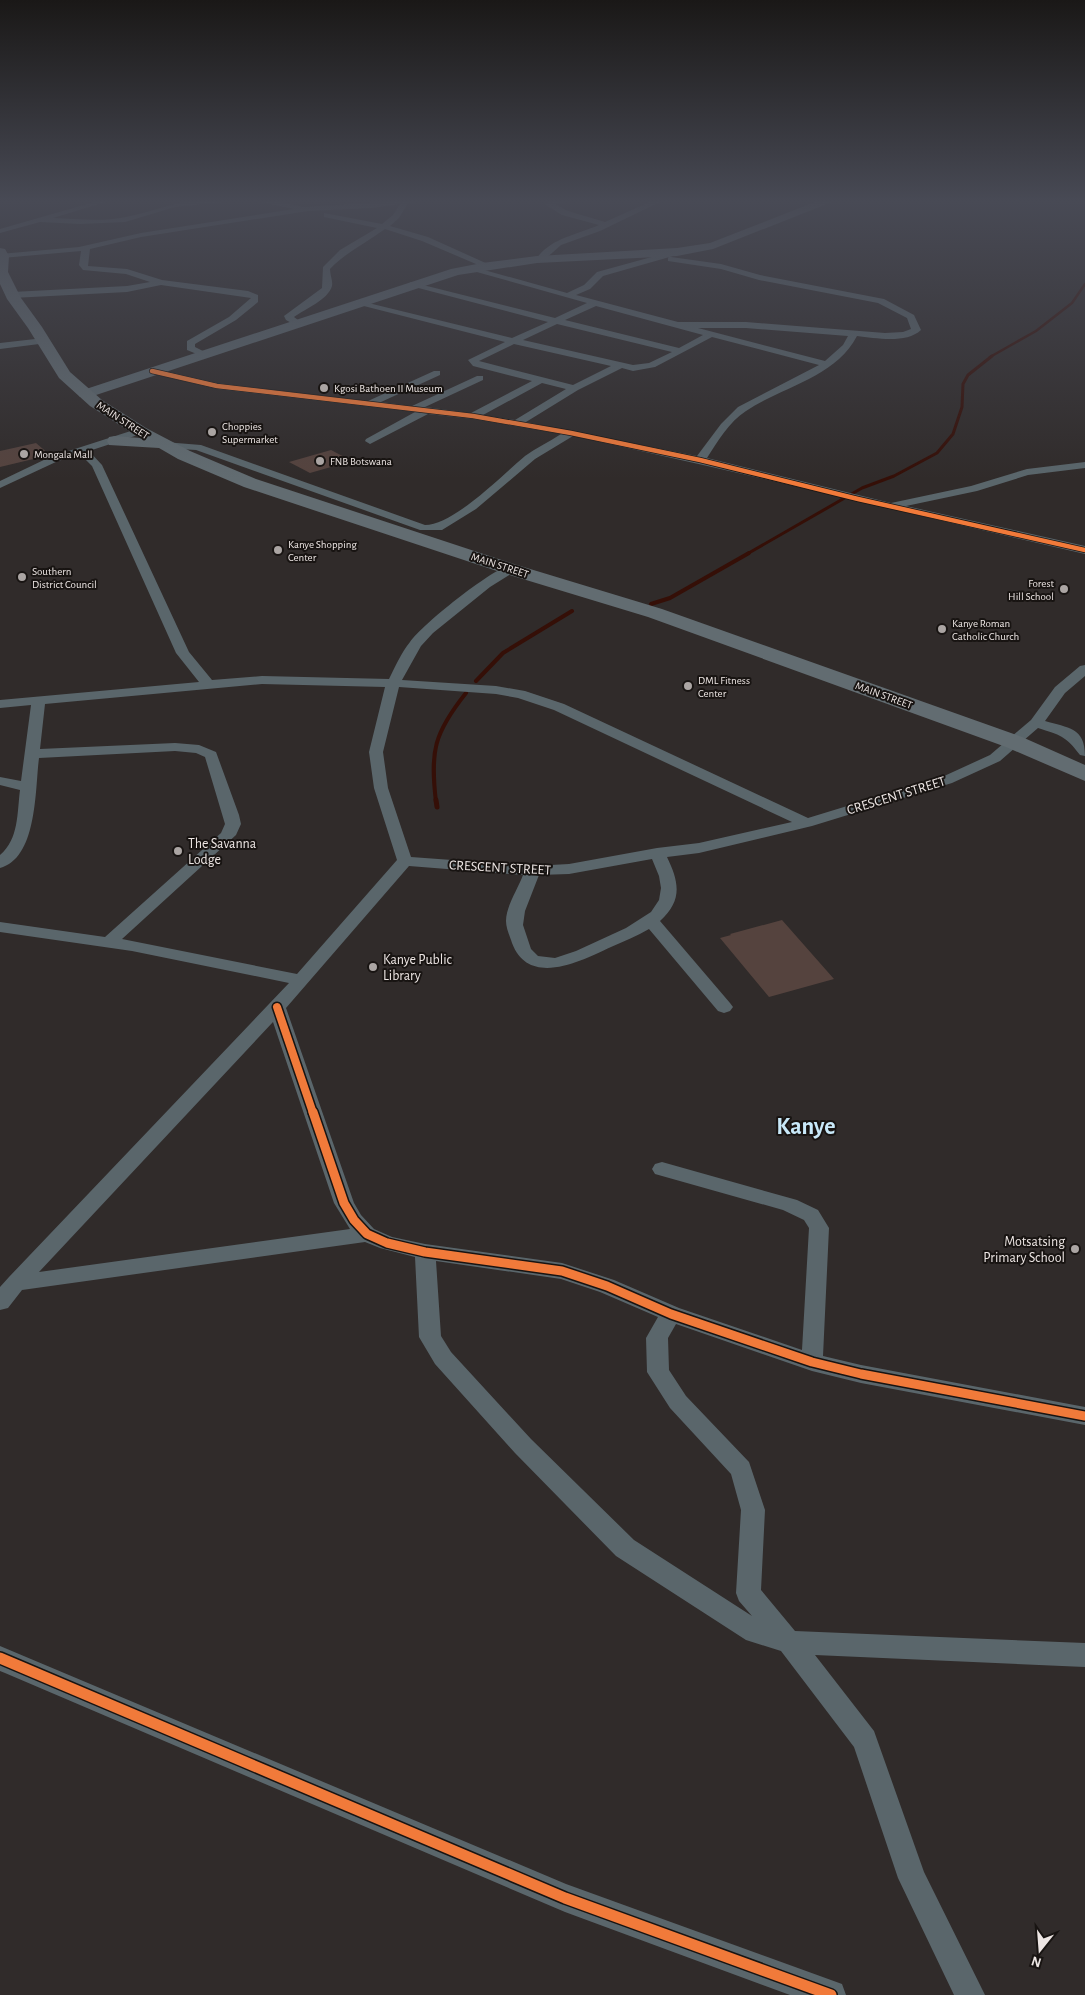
<svg xmlns="http://www.w3.org/2000/svg" width="1085" height="1995" font-family="'Alegreya Sans',sans-serif">
  <style>
    .lines { fill: none; stroke-linecap: round; stroke-linejoin: round }
    .stream-far3 { stroke: #350f07; stroke-width: 2.5 }
    .stream-far2 { stroke: #350f07; stroke-width: 3 }
    .stream-far1 { stroke: #350f07; stroke-width: 4 }
    .stream { stroke: #350f07; stroke-width: 5 }
    .building { fill: #55433e }
    .street { fill: #5a666b; fill-rule: evenodd }
    .secondary { fill: #5c676d; fill-rule: evenodd }
    .highway { fill: #626c71; fill-rule: evenodd }
    .cycleway-far3-casing { stroke: #181412; stroke-width: 6 }
    .cycleway-far2-casing { stroke: #181412; stroke-width: 11 }
    .cycleway-far1-casing { stroke: #181412; stroke-width: 12 }
    .cycleway-casing { stroke: #181412; stroke-width: 14 }
    .cycleway-far3 { stroke: #f17a3a; stroke-width: 4.5 }
    .cycleway-far2 { stroke: #f17a3a; stroke-width: 8 }
    .cycleway-far1 { stroke: #f17a3a; stroke-width: 9 }
    .cycleway { stroke: #f17a3a; stroke-width: 11 }
    .poi-dot { fill: #aba5a3; stroke: #181412; stroke-width: 2 }
    .labels { text-anchor: middle; stroke-width: 4; stroke-linejoin: round; paint-order: stroke }
    .far-poi-label { font-size: 11px; fill: #ede6e4; stroke: #181412; text-anchor: start }
    .far-street-label { font-size: 11px; fill: #ede6e4; stroke: #181412 }
    .street-label { font-size: 14px; fill: #ede6e4; stroke: #181412 }
    .poi-label { font-size: 14px; fill: #ede6e4; stroke: #181412; text-anchor: start }
    .town-label { font-size: 24px; font-weight: bold; fill: #c8e8f8; stroke: #181412 }
  </style>
  <rect width="100%" height="100%" fill="#302b2a"/>
  <g class="lines">
    <path class="stream-far3" d="M990,357L1036,331L1072,303L1085,284"/>
    <path class="stream-far2" d="M747,554L862,488L894,476L937,453L953,434L962,407L963,384L968,375L992,356"/>
    <g class="stream-far1">
      <path d="M651,604L670,598L749,553"/>
      <path d="M476,681L503,653L572,611"/>
      <path d="M436,802C430,751 434,733 466,693"/>
    </g>
    <path class="stream" d="M436,800L437,807"/>
  </g>
  <g class="building">
    <path d="M36,443L50,455L0,467V451Z"/>
    <path d="M331,450L352,461L310,473L289,462Z"/>
    <path d="M782,920L834,979L769,997L720,938L731,935L730,934Z"/>
  </g>
  <g class="lines">
    <g class="street">
      <path d="M101,200H112L53,218C76,219 103,222 126,217C160,210 190,195 227,200L223,202L175,207L125,222L80,224L40,222L0,233V229Z"/>
      <path d="M261,200H272L303,207L416,200V202L408,203L399,218L390,226L428,237L490,265L483,267L422,241L385,229C366,243 346,252 330,269C330,275 333,281 332,286C328,300 305,309 294,317L302,323L297,326L286,320L284,316L322,288L323,267L340,250L377,228L324,217V213L382,224L393,215L400,204L372,208L308,211L141,237L90,249L88,266L127,269L162,280L248,291L258,295V302L236,320L195,344V347L209,354L204,357L187,350V341L229,317L251,298L161,285L127,292L12,298L8,295L12,292L127,286L150,282L126,274L83,270L79,265L81,251L2,258H0V254L79,247L141,233L294,209L261,202Z"/>
      <path d="M555,200H565V202L555,204L568,211L605,222L654,200H664L600,231L561,245L543,261H537L536,259C551,238 576,235 599,225L562,215L544,204Z"/>
      <path d="M805,200H820L825,202L821,204Z"/>
      <path d="M677,250L681,252L680,254L603,276L590,289L576,295L678,322H746L885,333L903,332L911,329L907,318L878,303L759,280L721,269L668,261V257H671L721,264L760,275L884,299L914,315L921,330C906,344 876,338 857,336C835,378 783,386 746,411C729,422 718,441 707,458L891,503L971,486L1027,469L1085,462V468L1028,475L977,491L906,506L1085,546V554C914,515 744,473 573,436L535,459L476,509L442,530H420L196,450L164,448L159,445L164,442L201,445L425,525C454,525 502,475 525,456C536,448 549,442 561,434L473,419L428,414L370,444L365,441L366,439L415,412L217,389L149,373L147,371L152,368L217,383L368,401L434,371H440V375L381,402L412,406L477,376H483V380L425,407L471,413L532,381L473,366L468,360L505,342L356,304V300L512,338L548,322L407,285L411,282L555,318L587,303L466,269L470,266L567,293L584,285L597,272ZM596,306L703,335L679,348L565,320ZM557,324L672,352L649,363L633,365L523,340ZM698,328H746L848,336L843,345L825,361ZM712,337L819,365L738,407L721,424L697,456L526,422L578,390L622,368L633,371L655,367ZM514,344L611,366L573,385L479,361ZM542,383L566,389L515,420L483,415Z"/>
      <path d="M44,338L47,339V343L0,349V343Z"/>
      <path d="M140,428L144,429L145,431L144,433L89,451L102,465L189,652L212,680L262,676L389,679C395,667 401,653 410,642C423,624 489,571 510,565L514,566L516,569L514,572L490,587L433,633L421,646L402,680L496,686L525,691L564,704L808,818L942,777L990,755L1031,720L1055,687L1080,666L1085,665V676L1065,693L1045,721C1068,728 1085,727 1085,756L1080,755C1066,736 1060,735 1038,728L1000,761L952,783L812,826L699,853L667,857C679,882 683,900 660,921L730,1003L733,1007L730,1011L724,1013L718,1011L649,929C637,936 624,941 611,947C581,961 529,988 512,943C510,937 506,928 506,921C506,906 518,889 523,875L409,866L286,1008L354,1203L361,1215L374,1229L392,1237L425,1244L562,1263L614,1280L679,1308L802,1350L809,1228L804,1220L783,1210L655,1174L652,1169L655,1164L662,1162L797,1200L818,1210L829,1228L823,1356L861,1365L1085,1407V1425L861,1383L812,1371L676,1324L668,1338L669,1370L686,1396L749,1462L765,1510L761,1590L795,1631L1085,1643V1667L815,1655L874,1731L924,1872L985,1995H954L898,1878L854,1747L781,1651L746,1640L616,1556L515,1453L435,1364L419,1337L415,1257L380,1248L365,1242L22,1290L8,1308L0,1310V1287L9,1277L289,983L132,951L0,932V922L105,937L221,833L225,824L205,757L196,753L175,751L39,758C35,788 38,858 0,868V855C19,839 17,813 20,790L0,785V777L21,781L31,705L0,708V700L199,682L176,653L92,466L80,454L58,461L0,488V481L50,457ZM262,684L385,687L369,752L374,788L397,860L297,974L122,939L236,835L241,824L239,815L216,752L199,745L175,743L40,749L45,704ZM399,687L496,694L518,698L554,710L792,822L699,843L657,848L569,864L533,866L411,857L388,788L383,752ZM652,859L659,876L661,888L659,900L651,912L626,928L576,951L555,958L538,956L531,949L523,925L525,911L539,875L569,874ZM273,1022L334,1203L350,1229L39,1272ZM436,1261L561,1279L600,1292L658,1317L646,1338L647,1372L670,1408L731,1474L741,1510L736,1593L739,1601L752,1616L634,1540L531,1439L451,1352L441,1336Z"/>
      <path d="M0,1646L566,1884L831,1980L842,1984L846,1995H790L565,1912L5,1673L0,1671Z"/>
    </g>
    <path class="secondary" d="M820,200H833L832,202L713,249L677,256L537,263L458,275L90,397H80L78,394L80,391L451,269L482,263L537,256L677,248L710,243Z"/>
    <path class="highway" d="M0,248L5,249L9,256L8,272L21,298L42,327L70,372L102,400L146,428L190,451L256,479L517,565L662,609L1022,737L1085,765V781L1006,747L648,617L503,573L244,487L178,459L159,448L109,445L107,441L109,437L115,436L140,438L90,406L59,378L28,328L7,299L0,284Z"/>
    <defs>
      <path id="cycleway-far3" d="M152,371L217,386L473,416L571,433L700,460L858,499L1085,550"/>
      <path id="cycleway-far2" d="M277,1007L313,1113"/>
      <path id="cycleway-far1" d="M313,1112L344,1203L354,1220L367,1234L387,1243L425,1252L562,1271L607,1286L671,1314L812,1362L861,1374L1085,1416"/>
      <path id="cycleway" d="M0,1658L565,1898L831,1995"/>
    </defs>
    <use href="#cycleway-far3" class="cycleway-far3-casing"/>
    <use href="#cycleway-far2" class="cycleway-far2-casing"/>
    <use href="#cycleway-far1" class="cycleway-far1-casing"/>
    <use href="#cycleway" class="cycleway-casing"/>
    <use href="#cycleway-far3" class="cycleway-far3"/>
    <use href="#cycleway-far2" class="cycleway-far2"/>
    <use href="#cycleway-far1" class="cycleway-far1"/>
    <use href="#cycleway" class="cycleway"/>
  </g>
  <linearGradient id="sky" x2="0" y2="1"><stop stop-color="#1a1817"/><stop offset="0.42" stop-color="#484a55"/><stop offset="1" stop-color="#484a55" stop-opacity="0"/></linearGradient>
  <rect width="1085" height="479" fill="url(#sky)"/>
  <g class="poi-dot">
    <circle cx="324" cy="388" r="5"/>
    <circle cx="212" cy="432" r="5"/>
    <circle cx="24" cy="454" r="5"/>
    <circle cx="320" cy="461" r="5"/>
    <circle cx="278" cy="550" r="5"/>
    <circle cx="22" cy="577" r="5"/>
    <circle cx="1064" cy="589" r="5"/>
    <circle cx="942" cy="629" r="5"/>
    <circle cx="688" cy="686" r="5"/>
    <circle cx="178" cy="851" r="5"/>
    <circle cx="373" cy="967" r="5"/>
    <circle cx="1075" cy="1249" r="5"/>
  </g>
  <g class="labels">
    <g class="far-poi-label">
      <text x="334" y="392">Kgosi Bathoen II Museum</text>
      <text x="222" y="430">Choppies<tspan x="222" dy="13">Supermarket</tspan></text>
      <text x="34" y="458">Mongala Mall</text>
      <text x="330" y="465">FNB Botswana</text>
      <text x="288" y="548">Kanye Shopping<tspan x="288" dy="13">Center</tspan></text>
      <text x="32" y="575">Southern<tspan x="32" dy="13">District Council</tspan></text>
      <text x="1054" y="587" text-anchor="end">Forest<tspan x="1054" dy="13">Hill School</tspan></text>
      <text x="952" y="627">Kanye Roman<tspan x="952" dy="13">Catholic Church</tspan></text>
      <text x="698" y="684">DML Fitness<tspan x="698" dy="13">Center</tspan></text>
    </g>
    <g class="far-street-label">
      <text transform="translate(123 420) rotate(33)" y="4">MAIN STREET</text>
      <text transform="translate(500 565) rotate(18)" y="4">MAIN STREET</text>
      <text transform="translate(884 695) rotate(20)" y="4">MAIN STREET</text>
    </g>
    <g class="street-label">
      <text transform="translate(896 795) rotate(-17)" y="5">CRESCENT STREET</text>
      <text transform="translate(500 867) rotate(3)" y="5">CRESCENT STREET</text>
    </g>
    <g class="poi-label">
      <text x="188" y="848">The Savanna<tspan x="188" dy="16">Lodge</tspan></text>
      <text x="383" y="964">Kanye Public<tspan x="383" dy="16">Library</tspan></text>
      <text x="1065" y="1246" text-anchor="end">Motsatsing<tspan x="1065" dy="16">Primary School</tspan></text>
    </g>
    <g class="town-label">
      <text x="806" y="1134">Kanye</text>
    </g>
  </g>
  <g transform="translate(1040 1950) rotate(197)" stroke="#181412" stroke-width="4" paint-order="stroke">
  <path d="M0-4L9 19L0 12L-9 19Z" fill="#ede6e4"/>
  <text y="-8" font-size="14" font-weight="bold" text-anchor="middle" fill="#ede6e4">N</text>
  </g>
</svg>
